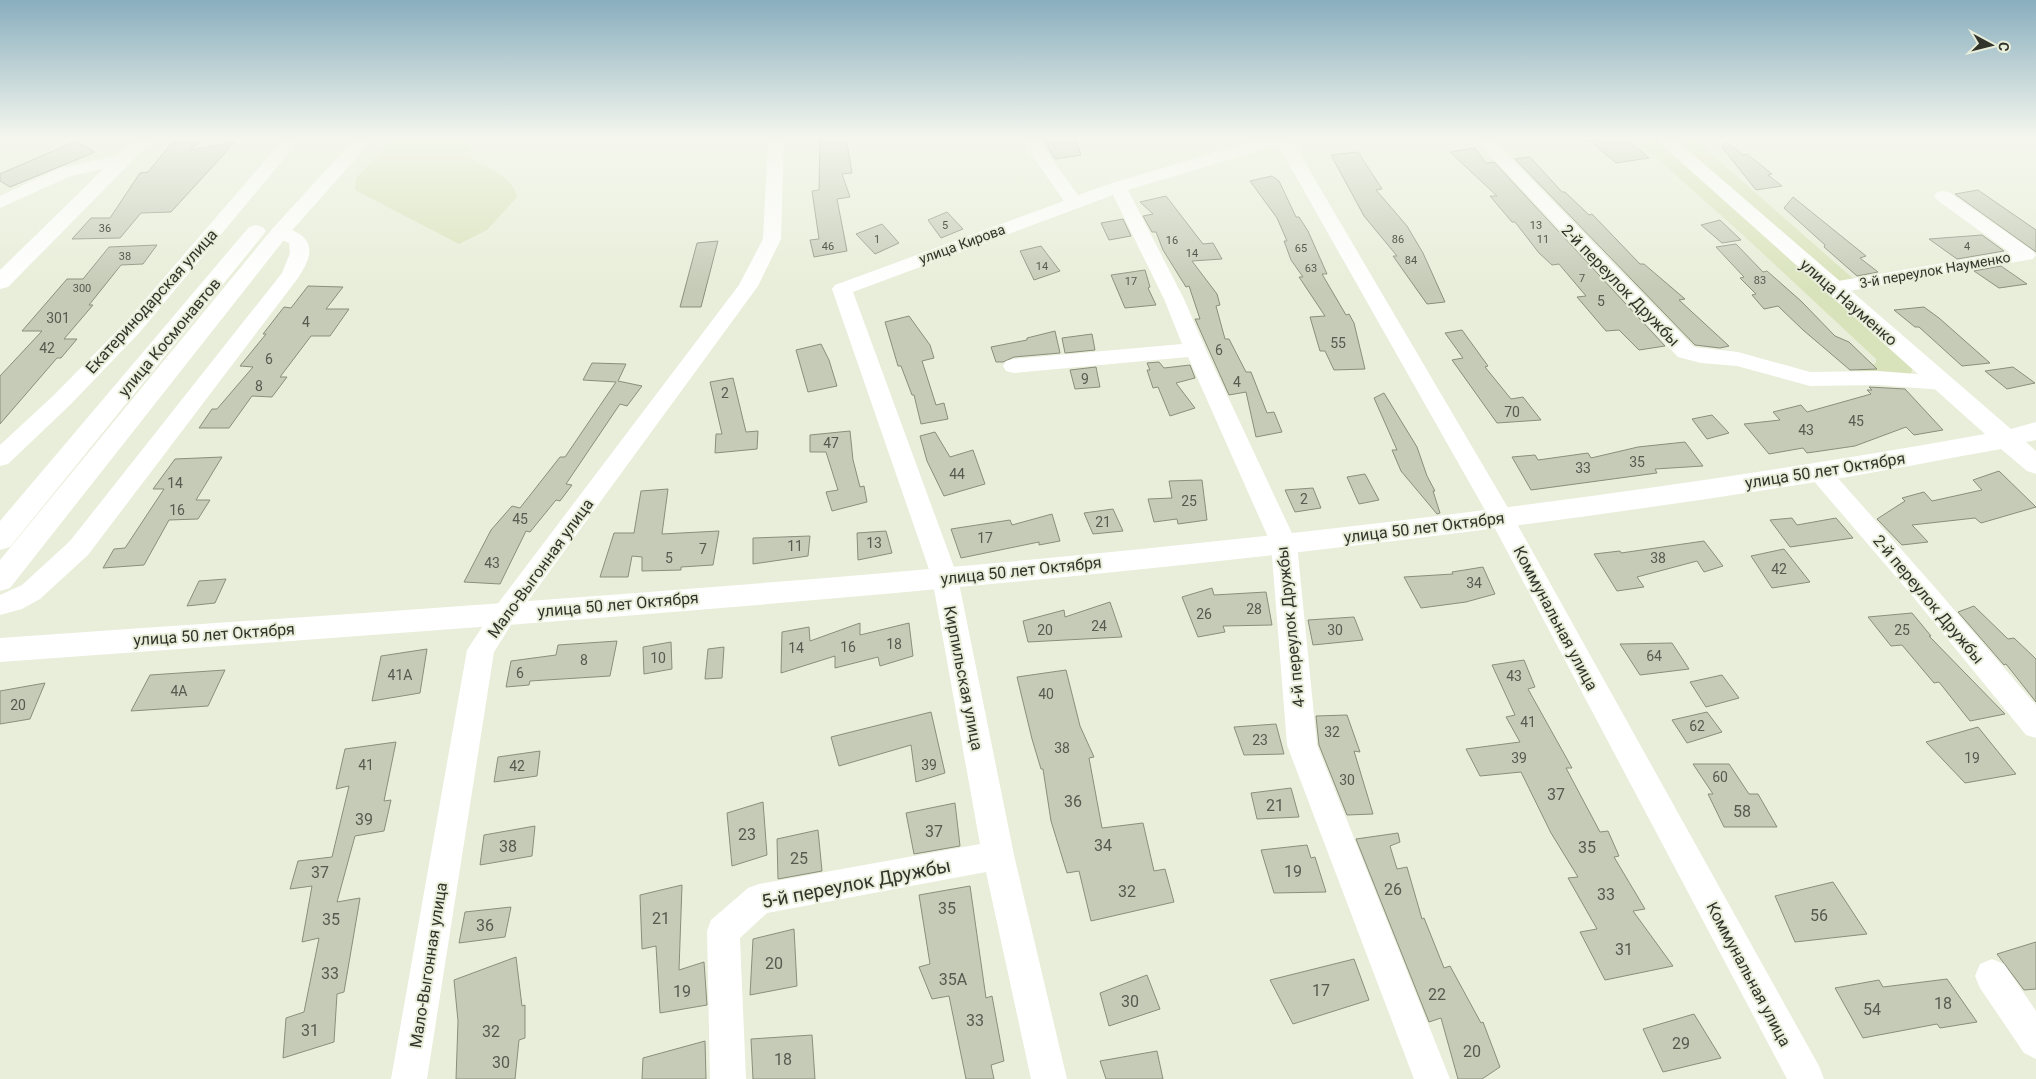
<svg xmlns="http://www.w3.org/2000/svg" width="2036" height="1079" font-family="Roboto,sans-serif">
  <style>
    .green { fill: #d9e3bb }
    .building { fill: #c5cbb7; stroke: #8a8f7d }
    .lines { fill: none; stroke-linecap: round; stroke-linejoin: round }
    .minor { fill: #fff; fill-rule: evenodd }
    .secondary { fill: #fff; fill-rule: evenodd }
    .primary { fill: #fff; fill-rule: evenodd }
    .labels { text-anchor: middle; stroke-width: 4; stroke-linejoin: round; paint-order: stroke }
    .far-number-label { font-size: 11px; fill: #575a4f }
    .far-street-label { font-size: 14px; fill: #32342c; stroke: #e8eed9 }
    .number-label { font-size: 14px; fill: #575a4f }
    .street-label { font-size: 16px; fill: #32342c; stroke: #e8eed9 }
    .near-number-label { font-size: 16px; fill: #575a4f }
    .near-street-label { font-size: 19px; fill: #32342c; stroke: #e8eed9 }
  </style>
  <rect width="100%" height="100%" fill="#e8eed9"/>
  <g class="green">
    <path d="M395,137H469L468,141L472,159C488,168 514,177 517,197L487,230L459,244L355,190L356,178Z"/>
    <path d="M1633,137H1656L1913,367L1911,374L1852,373L1876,363V359L1742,234Z"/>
    <path d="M1671,137H1692L1857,282L1841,283Z"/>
  </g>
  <g class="building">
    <path d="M177,137H206L190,150L235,142L171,212L141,213L120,238L72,239L91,218H110L140,173L148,172Z"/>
    <path d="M820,137H846L852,173L842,174L850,197L837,199L847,251L814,257L810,240L819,239L812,191L819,190Z"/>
    <path d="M1042,137H1075L1081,155L1055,159Z"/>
    <path d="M1611,137H1625L1649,158L1616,163L1590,141Z"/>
    <path d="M76,141L95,152L10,187L0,181V174Z"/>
    <path d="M1727,142L1743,155L1747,154L1772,174L1768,175L1782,186L1756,190L1722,147Z"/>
    <path d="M1475,148L1486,163L1494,162L1665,346L1639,350L1619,330L1606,331L1577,297L1586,296L1559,264L1552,265L1539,253L1515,222H1512L1490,196H1497L1450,152Z"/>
    <path d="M1358,152L1382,189L1376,190L1407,226L1423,253L1445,302L1427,304L1393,256H1397L1364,216L1331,155Z"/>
    <path d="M1530,157L1562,192H1565L1589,215L1592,214L1640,264H1644L1685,299L1679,300L1729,346L1720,348L1695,345L1515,159Z"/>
    <path d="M1272,176L1279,181L1296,217H1299L1308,231L1327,274H1322L1346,315L1349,314L1354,323L1365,369L1334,370L1325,351H1320L1310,317L1325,316L1299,277H1303L1291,260L1284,241H1287L1277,218L1250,181Z"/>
    <path d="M1978,190L2036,230V252L1955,194Z"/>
    <path d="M1166,196L1203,244L1213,243L1222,259L1192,261L1217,294L1220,305L1216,306L1225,339H1229L1246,372H1251L1267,413L1274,412L1282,432L1256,437L1246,392L1229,395L1195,319H1200L1189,286L1186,287L1163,250L1156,232H1152L1143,216L1153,214L1140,202Z"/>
    <path d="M1793,197L1866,256L1860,258L1878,272L1857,276L1824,247L1825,245L1784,208Z"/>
    <path d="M947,212L963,229L941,238L928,220Z"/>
    <path d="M1123,219L1131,236L1109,240L1101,223Z"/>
    <path d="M1720,220L1741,240L1722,243L1701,225Z"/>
    <path d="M882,224L899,243L875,254L856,234Z"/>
    <path d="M1982,235L2004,251L1957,259L1929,239Z"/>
    <path d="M718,241L701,307H680L697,243Z"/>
    <path d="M1736,244L1763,272L1767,271L1801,301L1835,336L1849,342L1877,369L1850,370L1803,330L1778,306L1764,309L1752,295L1756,294L1740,278L1744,277L1716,247Z"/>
    <path d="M157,245L143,264L121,265L89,305H93L64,339H77L61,358H57L0,424V376L42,331H22L67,279H83L109,247Z"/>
    <path d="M1041,246L1060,271L1034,280L1020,251Z"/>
    <path d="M2001,266L2027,284L1999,288L1974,271Z"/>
    <path d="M1145,270L1150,287L1148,288L1156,305L1125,308L1111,275Z"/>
    <path d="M308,286L343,287L326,309H349L330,336H311L280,377H287L272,397L252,396L229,428H199L212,409H217L253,367L240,366L266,334H263L284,307L291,308Z"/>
    <path d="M1924,307L1939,318L1990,363L1962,366L1919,327H1915L1894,310Z"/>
    <path d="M909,316L930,345L934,358L922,361L936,405L944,403L948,419L921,424L914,395H912L901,366H898L885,322Z"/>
    <path d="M1462,330L1488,366L1485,367L1511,399L1523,397L1541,420L1497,423L1452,360L1463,358L1445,333Z"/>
    <path d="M1055,331L1060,353L1014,357L1003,362H996L991,347L1027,340V338Z"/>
    <path d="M1092,334L1095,350L1065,353L1062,338Z"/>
    <path d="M821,344L829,360L837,386L808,392L796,350Z"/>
    <path d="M1159,362L1164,368L1190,365L1195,378L1176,383L1195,408L1170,416L1158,387L1153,388L1147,370H1150L1147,363Z"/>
    <path d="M592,363L626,364L618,381L642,386L627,406L620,404L566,484L572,485L560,501L556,500L530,532L526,531L500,584L464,582L491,530L512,506L520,508L560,457H565L616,382L583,380Z"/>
    <path d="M1096,367L1100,387L1075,389L1070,370Z"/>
    <path d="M2013,367L2035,383L2007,389L1985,371Z"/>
    <path d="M733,378L746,432L758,431L757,449L715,453L716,434H722L710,382Z"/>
    <path d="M1869,387L1905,389L1943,430L1914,435L1906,427L1855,446L1807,453L1803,448L1769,454L1744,424L1780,420L1773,412L1801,405L1807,412L1871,394L1867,390H1872Z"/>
    <path d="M1384,393L1417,447L1427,476L1435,491H1433L1440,513L1437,514L1401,471L1392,450H1397L1374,398Z"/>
    <path d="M1712,415L1729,433L1707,439L1692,419Z"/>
    <path d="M850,431L853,460L860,487L864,486L867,502L832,511L826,492L838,490L826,452H810V435Z"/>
    <path d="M935,432L950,457L973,450L985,484L944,496L927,461L920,436Z"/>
    <path d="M1685,442L1703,466L1655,469L1657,473L1531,490L1512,457L1535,455L1538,460L1588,453L1591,458L1638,447Z"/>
    <path d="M222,457L196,500H210L198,519L169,520L144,565L103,568L114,549L125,548L164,489H153L175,459Z"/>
    <path d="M1999,471L2036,507L1981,523L1975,518L1912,525L1928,542L1902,545L1877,519L1905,501L1902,498L1924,492L1932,501L1982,490L1973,480Z"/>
    <path d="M1365,474L1379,500L1359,504L1347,477Z"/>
    <path d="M1202,480L1207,520L1178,524L1177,519L1154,522L1148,499L1172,498L1169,481Z"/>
    <path d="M1313,488L1321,508L1295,512L1285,490Z"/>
    <path d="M668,489L662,534L719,531L713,565L681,567V570L642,571V557L632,556L628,577H600L614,533H634L641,491Z"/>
    <path d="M1113,509L1123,531L1093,534L1084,513Z"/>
    <path d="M1052,514L1060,541L1039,545V542L961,558L951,529L1010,520L1012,525Z"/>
    <path d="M1792,518L1797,525L1836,518L1853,538L1790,547L1770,520Z"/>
    <path d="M886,531L892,553L858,560L857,533Z"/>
    <path d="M810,536L808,556L753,564V538Z"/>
    <path d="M1704,541L1723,566L1704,572L1697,561L1637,577L1644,587L1617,591L1594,554L1620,551L1621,553Z"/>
    <path d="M1784,549L1810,582L1772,588L1751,556Z"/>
    <path d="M1483,567L1495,594L1466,602L1421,608L1404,577L1453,574L1452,572Z"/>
    <path d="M226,579L215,603L187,606L199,581Z"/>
    <path d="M1212,588L1214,595L1266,592L1272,625L1223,626L1225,632L1198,637L1182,597Z"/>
    <path d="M1110,602L1122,637L1028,642L1023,621L1064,610L1065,617Z"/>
    <path d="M1974,606L2008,639L2014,638L2036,659V702L2006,664L2004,665L1958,612Z"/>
    <path d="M1912,613L1931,636H1929L2005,714L1970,721L1939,682L1934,683L1902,645L1891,646L1868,617Z"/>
    <path d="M1354,617L1363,640L1313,645L1308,620Z"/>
    <path d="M860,623V635L909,623L913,656L880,666L878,657L835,668V656L781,673L782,632L809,627L810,641Z"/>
    <path d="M617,641L610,676L530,681L529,685L506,687L511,661L556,655L558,645Z"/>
    <path d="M671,642L672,669L644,674L643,647Z"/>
    <path d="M1672,643L1689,669L1640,675L1620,644Z"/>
    <path d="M724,647L722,678L705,679L708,649Z"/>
    <path d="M427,649L420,693L372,701L381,656Z"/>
    <path d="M1524,660L1535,687L1528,689L1572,768H1566L1600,832L1608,831L1619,856L1614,857L1645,909L1633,911L1673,966L1605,980L1580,932L1597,929L1568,878L1578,877L1551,833L1521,772L1480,776L1466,749L1520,742L1506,717L1515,715L1492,665Z"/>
    <path d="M225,670L208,706L131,711L150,675Z"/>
    <path d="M1066,670L1080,726L1094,757L1089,758L1102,828L1143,823L1154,871L1165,869L1174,902L1091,921L1079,871L1067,873L1051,821L1043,769H1041L1032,739L1017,677Z"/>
    <path d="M1722,675L1739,698L1706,707L1690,682Z"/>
    <path d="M45,683L30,719L0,724V691Z"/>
    <path d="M931,712L945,773L916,782L911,745L839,766L831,737Z"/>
    <path d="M1707,712L1722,732L1687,743L1672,720Z"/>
    <path d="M1347,715L1360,752L1354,751L1373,814L1347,815L1319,745L1316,716Z"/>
    <path d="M1276,724L1284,754L1244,755L1234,727Z"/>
    <path d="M1978,727L2016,774L1965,783L1926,742Z"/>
    <path d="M396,742L384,801L391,800L384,831L355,836L337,902L360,898L344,992L337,994L334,1042L283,1058L286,1018L304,1012L319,938L302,942L312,886L290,889L298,861L332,857L349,786L336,789L345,749Z"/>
    <path d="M540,751L537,776L494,782L498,757Z"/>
    <path d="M1693,764H1729L1749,794H1758L1777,827H1724L1708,794H1713Z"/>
    <path d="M1291,788L1299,817L1257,819L1251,793Z"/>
    <path d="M763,802L767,855L732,866L727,813Z"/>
    <path d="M955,803L960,846L914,854L906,813Z"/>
    <path d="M535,826L532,856L480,865L484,835Z"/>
    <path d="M818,830L822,871L778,879L777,839Z"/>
    <path d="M1398,833L1400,842L1390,846L1397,869L1407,867L1422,919L1424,918L1444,968L1450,966L1481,1023L1483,1022L1500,1067L1482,1079H1458L1441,1018L1429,1022L1356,839Z"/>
    <path d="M1307,845L1311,858L1315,857L1326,892L1274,893L1261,850Z"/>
    <path d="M1833,882L1867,934L1795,942L1775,896Z"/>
    <path d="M682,885L679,970L704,962L707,1005L660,1013L656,946L642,949L640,895Z"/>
    <path d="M970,886L986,998L992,996L1004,1061L991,1065L994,1079H966L949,996L932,999L919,967L930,964L919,895Z"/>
    <path d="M511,907L505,937L459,943L465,912Z"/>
    <path d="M794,929L797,986L750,995L753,939Z"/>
    <path d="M2036,942V989L2024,990L1997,954Z"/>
    <path d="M516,957L522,1006L525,1005V1038L519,1040L515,1079H456L458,1021L454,980Z"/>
    <path d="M1354,959L1369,1000L1293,1024L1270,980Z"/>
    <path d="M1147,975L1160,1009L1109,1026L1100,993Z"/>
    <path d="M1947,979L1977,1022L1940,1028L1937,1024L1863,1038L1835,988L1879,980L1883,987Z"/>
    <path d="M1694,1014L1721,1058L1663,1072L1643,1029Z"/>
    <path d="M812,1035L815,1079H753L751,1039Z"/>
    <path d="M705,1041L706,1079H642L643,1058Z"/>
    <path d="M1157,1051L1163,1079H1106L1100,1061Z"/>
  </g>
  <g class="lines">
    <g class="minor">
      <path d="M285,137H302L140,332L70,405L8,464L0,466V445L54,395L126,322Z"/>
      <path d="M768,137H784L781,239L758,286L514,620L494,652L427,1079H391L467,650L496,606L739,285L763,239Z"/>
      <path d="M1019,137H1036L1078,195L1112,183L1267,137H1290L1511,513L1819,1066L1824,1079H1787L1490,519L1278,145L1128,190L1184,299L1206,350L1297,544L1317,745L1450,1079H1414L1287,745L1271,544L1188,357L1014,373L1006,371L1003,366L1006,361L1014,359L1182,344L1164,299L1113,195L853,292L958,578L1014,855L1067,1079H1031L986,872L767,913L740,938L746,1079H710L707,931L711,920L748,888L759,884L980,844L932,578L832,289L835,285L1064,201Z"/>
      <path d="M1473,137H1491L1694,347L1738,352L1810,372L1878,371L1943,376L1951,378L1954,383L1951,388L1943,390L1878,385L1810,386L1737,366L1701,363L1678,357Z"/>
      <path d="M124,154L130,155L133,159L130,163L71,176L0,208V196L59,168Z"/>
      <path d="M1943,191L1949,192L2033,251L2036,255L2033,259L1832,294L1825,292L1822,288L1825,284L1832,282L2009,252L1937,200L1934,196L1937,192Z"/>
      <path d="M280,226C313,235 317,250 298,278L88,555L40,599L22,609L0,615V595L22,585L70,541L282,273L290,253L289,243L273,236L271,232L273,228Z"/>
      <path d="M1820,465L1828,467L1932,584L2036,705V738L2026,735L1914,598L1812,479L1808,473L1812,467Z"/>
      <path d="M1992,959L2004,964L2036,1011V1059L2024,1053L1980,988L1975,976L1980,964Z"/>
    </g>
    <g class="secondary">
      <path d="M136,137H156L8,287L0,289V270Z"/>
      <path d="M1653,137H1673L2011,429L2036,422V440L2026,442L2036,451V474L2027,471L2001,449C1942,459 1882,472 1822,481C1219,578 609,618 0,662V638C663,592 1330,552 1985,434Z"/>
    </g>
    <g class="primary">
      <path d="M356,137H375L287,236L10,588L0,591V560L273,228Z"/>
      <path d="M256,225L263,227L266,231L263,235L10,547L0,550V521L249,227Z"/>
    </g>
  </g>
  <linearGradient id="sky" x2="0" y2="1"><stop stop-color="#89aebe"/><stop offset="0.48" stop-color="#f5f7ee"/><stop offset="1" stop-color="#f5f7ee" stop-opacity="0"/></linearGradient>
  <rect width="2036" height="288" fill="url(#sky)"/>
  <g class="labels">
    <g class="far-number-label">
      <text x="945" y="229">5</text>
      <text x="1536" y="229">13</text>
      <text x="105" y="232">36</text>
      <text x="877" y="243">1</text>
      <text x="1398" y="243">86</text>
      <text x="1543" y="243">11</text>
      <text x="1172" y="244">16</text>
      <text x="828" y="250">46</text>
      <text x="1967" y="250">4</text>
      <text x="1301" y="252">65</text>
      <text x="1192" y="257">14</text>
      <text x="125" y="260">38</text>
      <text x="1411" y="264">84</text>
      <text x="1042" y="270">14</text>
      <text x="1311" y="272">63</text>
      <text x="1582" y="282">7</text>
      <text x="1760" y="284">83</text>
      <text x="1131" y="285">17</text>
      <text x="82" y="292">300</text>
    </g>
    <g class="far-street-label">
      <text transform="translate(962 244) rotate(-20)" y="5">улица Кирова</text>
      <text transform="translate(1935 270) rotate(-10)" y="5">3-й переулок Науменко</text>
    </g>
    <g class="number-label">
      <text x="1601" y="306">5</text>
      <text x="58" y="323">301</text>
      <text x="306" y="327">4</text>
      <text x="1338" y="348">55</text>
      <text x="47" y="353">42</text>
      <text x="1219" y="355">6</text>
      <text x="269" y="364">6</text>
      <text x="1085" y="384">9</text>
      <text x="1237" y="387">4</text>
      <text x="259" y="391">8</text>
      <text x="725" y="398">2</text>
      <text x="1512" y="417">70</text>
      <text x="1856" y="426">45</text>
      <text x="1806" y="435">43</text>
      <text x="831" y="448">47</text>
      <text x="1637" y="467">35</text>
      <text x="1583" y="473">33</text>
      <text x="957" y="479">44</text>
      <text x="175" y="488">14</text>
      <text x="1304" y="504">2</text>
      <text x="1189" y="506">25</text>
      <text x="177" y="515">16</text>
      <text x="520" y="524">45</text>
      <text x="1103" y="527">21</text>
      <text x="985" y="543">17</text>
      <text x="874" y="548">13</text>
      <text x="795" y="551">11</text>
      <text x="703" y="554">7</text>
      <text x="669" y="563">5</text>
      <text x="1658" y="563">38</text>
      <text x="492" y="568">43</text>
      <text x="1779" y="574">42</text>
      <text x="1474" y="588">34</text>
      <text x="1254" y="614">28</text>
      <text x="1204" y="619">26</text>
      <text x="1099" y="631">24</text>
      <text x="1045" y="635">20</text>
      <text x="1335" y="635">30</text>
      <text x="1902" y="635">25</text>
      <text x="894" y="649">18</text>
      <text x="848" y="652">16</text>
      <text x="796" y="653">14</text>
      <text x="1654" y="661">64</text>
      <text x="658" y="663">10</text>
      <text x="584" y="665">8</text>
      <text x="520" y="678">6</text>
      <text x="400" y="680">41А</text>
      <text x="1514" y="681">43</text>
      <text x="179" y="696">4А</text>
      <text x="1046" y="699">40</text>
      <text x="18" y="710">20</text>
      <text x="1528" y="727">41</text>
      <text x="1697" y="731">62</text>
      <text x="1332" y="737">32</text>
      <text x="1260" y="745">23</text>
      <text x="1062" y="753">38</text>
      <text x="1519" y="763">39</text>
      <text x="1972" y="763">19</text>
      <text x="366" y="770">41</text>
      <text x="929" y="770">39</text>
      <text x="517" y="771">42</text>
      <text x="1720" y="782">60</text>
      <text x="1347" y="785">30</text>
    </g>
    <g class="street-label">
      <text transform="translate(1621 285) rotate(46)" y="6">2-й переулок Дружбы</text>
      <text transform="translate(151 301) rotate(-48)" y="6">Екатеринодарская улица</text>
      <text transform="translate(1849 302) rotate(41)" y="6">улица Науменко</text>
      <text transform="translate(169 337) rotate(-50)" y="6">улица Космонавтов</text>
      <text transform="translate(1825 470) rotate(-9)" y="6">улица 50 лет Октября</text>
      <text transform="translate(1424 527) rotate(-7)" y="6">улица 50 лет Октября</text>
      <text transform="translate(540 568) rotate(-54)" y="6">Мало-Выгонная улица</text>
      <text transform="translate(1021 570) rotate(-6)" y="6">улица 50 лет Октября</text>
      <text transform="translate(1929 599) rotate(50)" y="6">2-й переулок Дружбы</text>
      <text transform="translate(618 604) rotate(-5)" y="6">улица 50 лет Октября</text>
      <text transform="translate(1556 618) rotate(62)" y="6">Коммунальная улица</text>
      <text transform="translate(1290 627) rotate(-96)" y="6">4-й переулок Дружбы</text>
      <text transform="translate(214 634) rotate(-4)" y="6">улица 50 лет Октября</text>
      <text transform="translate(964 678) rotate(79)" y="6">Кирпильская улица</text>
      <text transform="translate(428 965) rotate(-81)" y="6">Мало-Выгонная улица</text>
      <text transform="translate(1749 974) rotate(62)" y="6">Коммунальная улица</text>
    </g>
    <g class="near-number-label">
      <text x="1556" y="800">37</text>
      <text x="1073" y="807">36</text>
      <text x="1275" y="811">21</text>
      <text x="1742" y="817">58</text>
      <text x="364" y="825">39</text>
      <text x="934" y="837">37</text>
      <text x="747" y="840">23</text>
      <text x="1103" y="851">34</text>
      <text x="508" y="852">38</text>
      <text x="1587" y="853">35</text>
      <text x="799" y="864">25</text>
      <text x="1293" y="877">19</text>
      <text x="320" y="878">37</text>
      <text x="1393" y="895">26</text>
      <text x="1127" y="897">32</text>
      <text x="1606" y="900">33</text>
      <text x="947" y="914">35</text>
      <text x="1819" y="921">56</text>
      <text x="661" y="924">21</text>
      <text x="331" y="925">35</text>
      <text x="485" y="931">36</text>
      <text x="1624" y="955">31</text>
      <text x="774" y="969">20</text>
      <text x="330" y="979">33</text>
      <text x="953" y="985">35А</text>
      <text x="1321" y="996">17</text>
      <text x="682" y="997">19</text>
      <text x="1437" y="1000">22</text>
      <text x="1130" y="1007">30</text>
      <text x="1943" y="1009">18</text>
      <text x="1872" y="1015">54</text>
      <text x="975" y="1026">33</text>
      <text x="310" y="1036">31</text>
      <text x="491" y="1037">32</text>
      <text x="1681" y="1049">29</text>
      <text x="1472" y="1057">20</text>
      <text x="783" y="1065">18</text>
      <text x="501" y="1068">30</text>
    </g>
    <g class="near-street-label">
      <text transform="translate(856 883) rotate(-11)" y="7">5-й переулок Дружбы</text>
    </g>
  </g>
  <g transform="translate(1991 45) rotate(97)" stroke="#e8eed9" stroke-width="4" paint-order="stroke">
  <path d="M0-4L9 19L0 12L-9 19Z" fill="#32342c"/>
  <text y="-8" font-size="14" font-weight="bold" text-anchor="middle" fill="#32342c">С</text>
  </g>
</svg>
